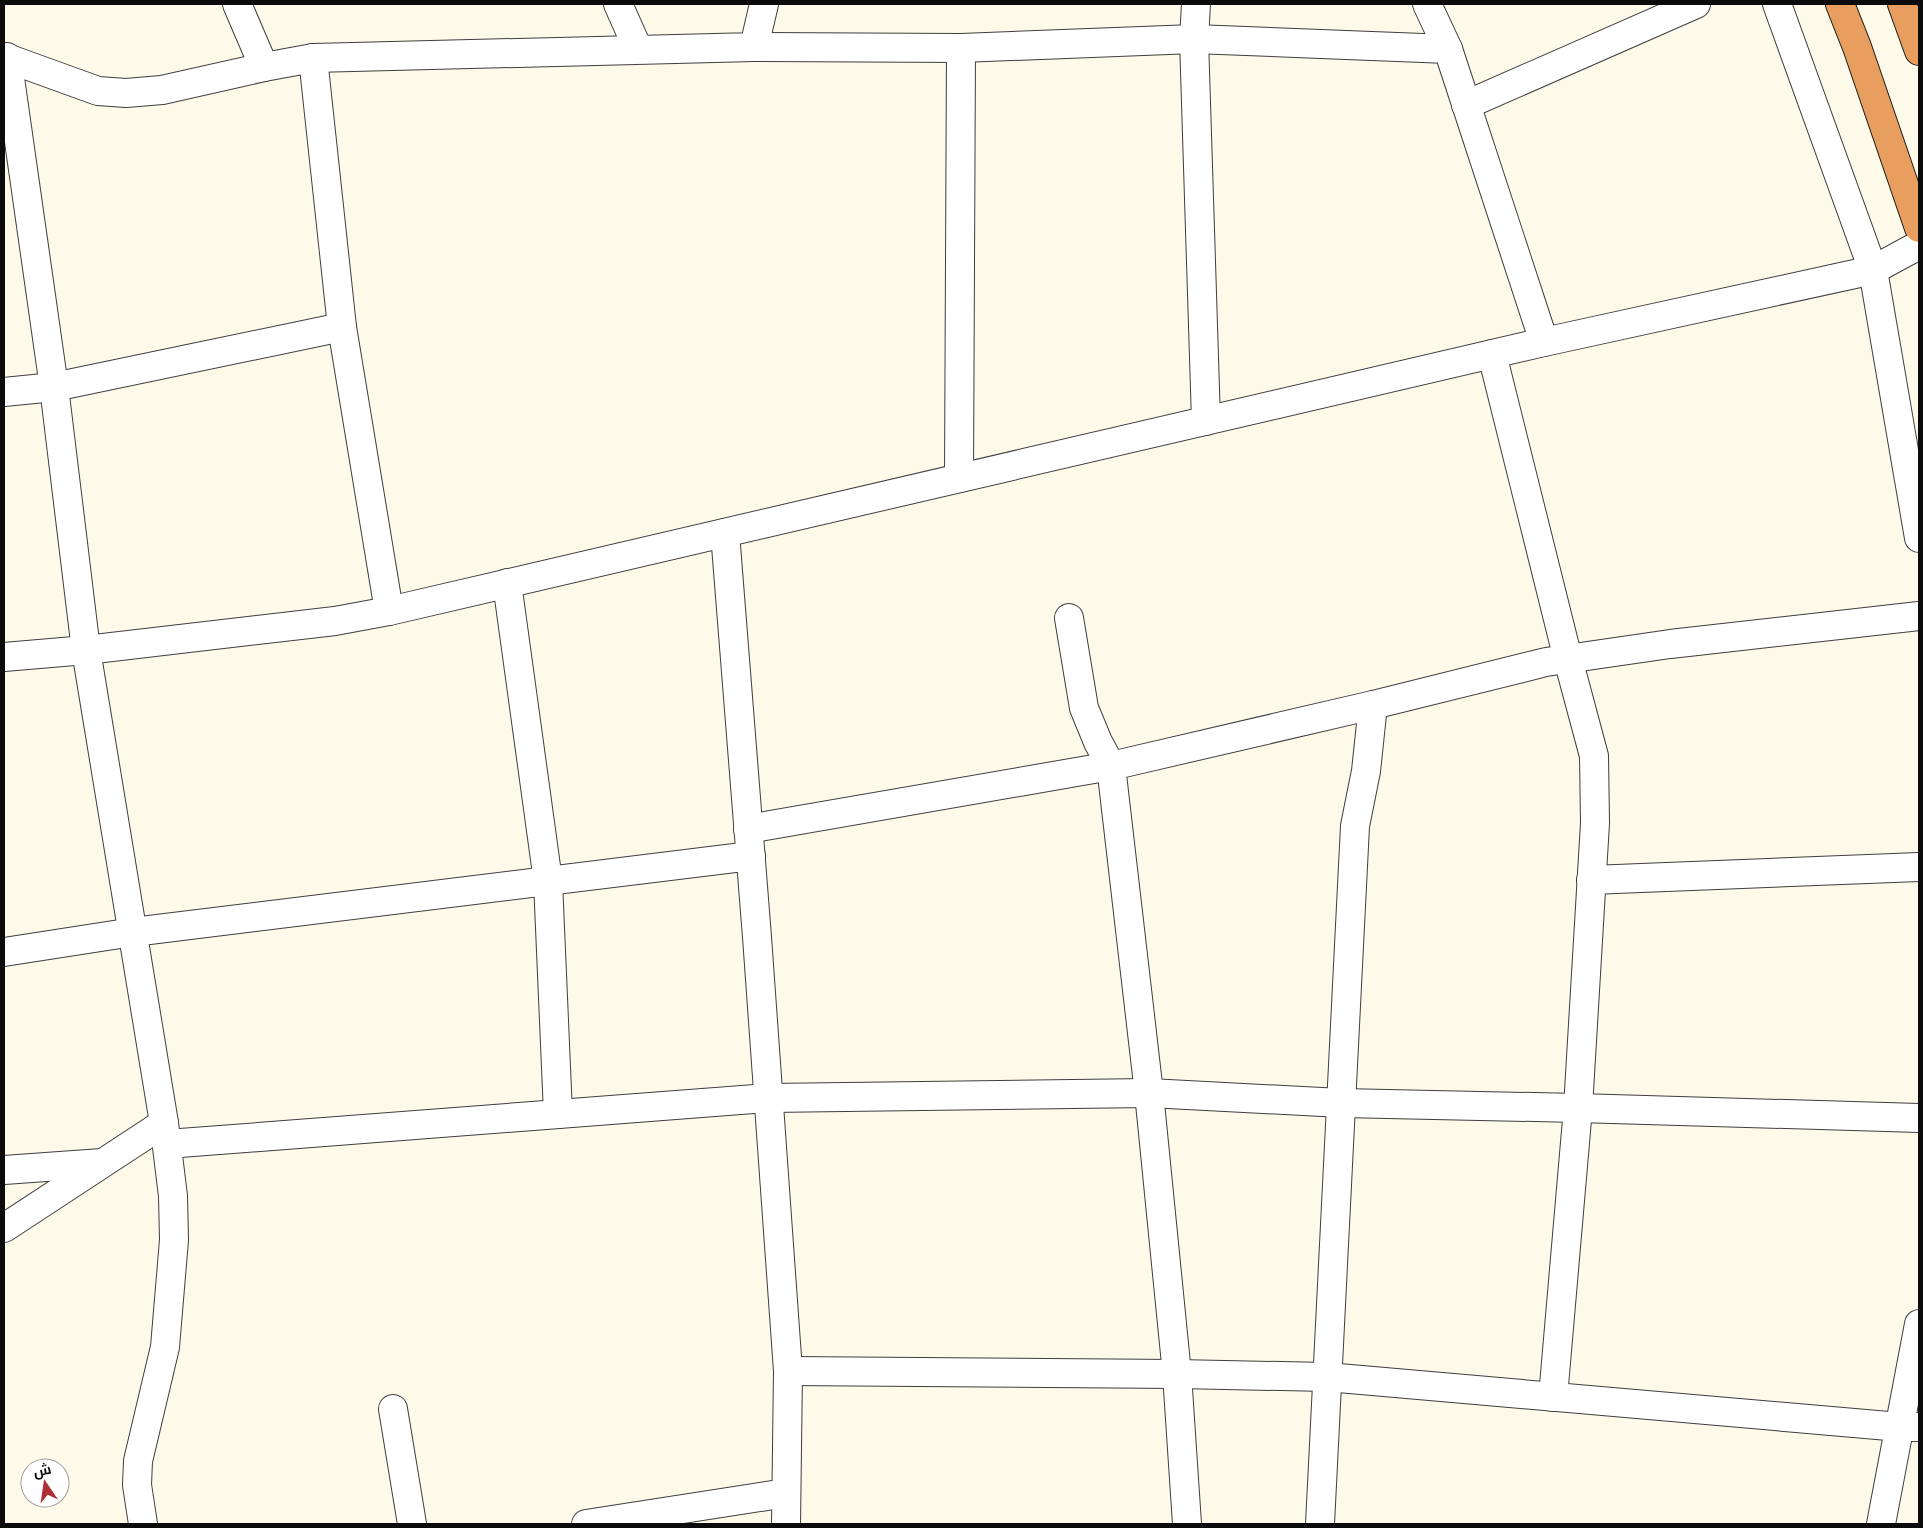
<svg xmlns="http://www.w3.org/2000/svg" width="1923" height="1528" font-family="'PT Serif',Cairo,serif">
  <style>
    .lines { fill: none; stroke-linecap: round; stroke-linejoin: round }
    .minor-casing { stroke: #3e3e3e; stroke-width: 30 }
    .highway-casing { stroke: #1c1c1c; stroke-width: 30 }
    .minor { stroke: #fff; stroke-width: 28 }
    .highway { stroke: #e79e5f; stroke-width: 28 }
  </style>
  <rect width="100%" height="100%" fill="#fdfaea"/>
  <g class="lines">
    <defs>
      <g id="minor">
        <path d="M237,4L264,67"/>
        <path d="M618,4L638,49"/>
        <path d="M1196,4L1194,39L1206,421"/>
        <path d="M1427,4L1448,49L1544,342"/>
        <path d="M1777,4L1873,270L1919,538"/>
        <path d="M754,47L961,48L1194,39L1448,49"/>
        <path d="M4,57L98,91L126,93L162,90L264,67L313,58L754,47L764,4"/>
        <path d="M7,57L54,387L86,650L164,1123L173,1196L174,1240L165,1347L138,1461L137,1485L143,1524"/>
        <path d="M313,58L342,327L389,611"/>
        <path d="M1466,105L1696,4"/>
        <path d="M1492,354L1568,659L1594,756L1595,823L1578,1108L1553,1397"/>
        <path d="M4,392L54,387L342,327"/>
        <path d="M959,478L961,48"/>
        <path d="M725,533L757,937L788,1371L786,1524"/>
        <path d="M507,583L548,881L558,1114"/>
        <path d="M1069,618L1084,708L1098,742L1111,766L1149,1093L1177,1374L1187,1524"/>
        <path d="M4,657L86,650L335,621L389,611L1544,342L1873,270L1919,245"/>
        <path d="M748,829L1111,766L1373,705"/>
        <path d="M1591,880L1919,867"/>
        <path d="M4,952L133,932L751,856"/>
        <path d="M167,1144L768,1098L1149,1093L1341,1103L1578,1108L1919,1118"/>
        <path d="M4,1170L102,1163"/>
        <path d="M4,1228L164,1123"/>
        <path d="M788,1371L1177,1374L1327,1377L1900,1427H1919"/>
        <path d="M393,1409L412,1524"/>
        <path d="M586,1524L786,1493"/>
        <path d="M1320,1524L1355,826L1366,771L1373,705L1546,662L1670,644L1919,616"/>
        <path d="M1881,1524L1919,1324"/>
      </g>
      <g id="highway">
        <path d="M1840,4L1857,47L1919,228"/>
        <path d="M1902,4L1919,51"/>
      </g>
    </defs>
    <use href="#minor" class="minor-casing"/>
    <use href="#highway" class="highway-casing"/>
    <use href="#minor" class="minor"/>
    <use href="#highway" class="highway"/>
  </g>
  <rect width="1923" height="1528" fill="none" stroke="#0b0b0b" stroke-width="10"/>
  <g transform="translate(45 1483) rotate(347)"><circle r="24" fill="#ffffff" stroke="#9d9d9d"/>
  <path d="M0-4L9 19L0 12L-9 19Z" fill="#ad3035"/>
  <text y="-8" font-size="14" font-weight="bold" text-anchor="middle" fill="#0b0b0b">ش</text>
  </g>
</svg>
